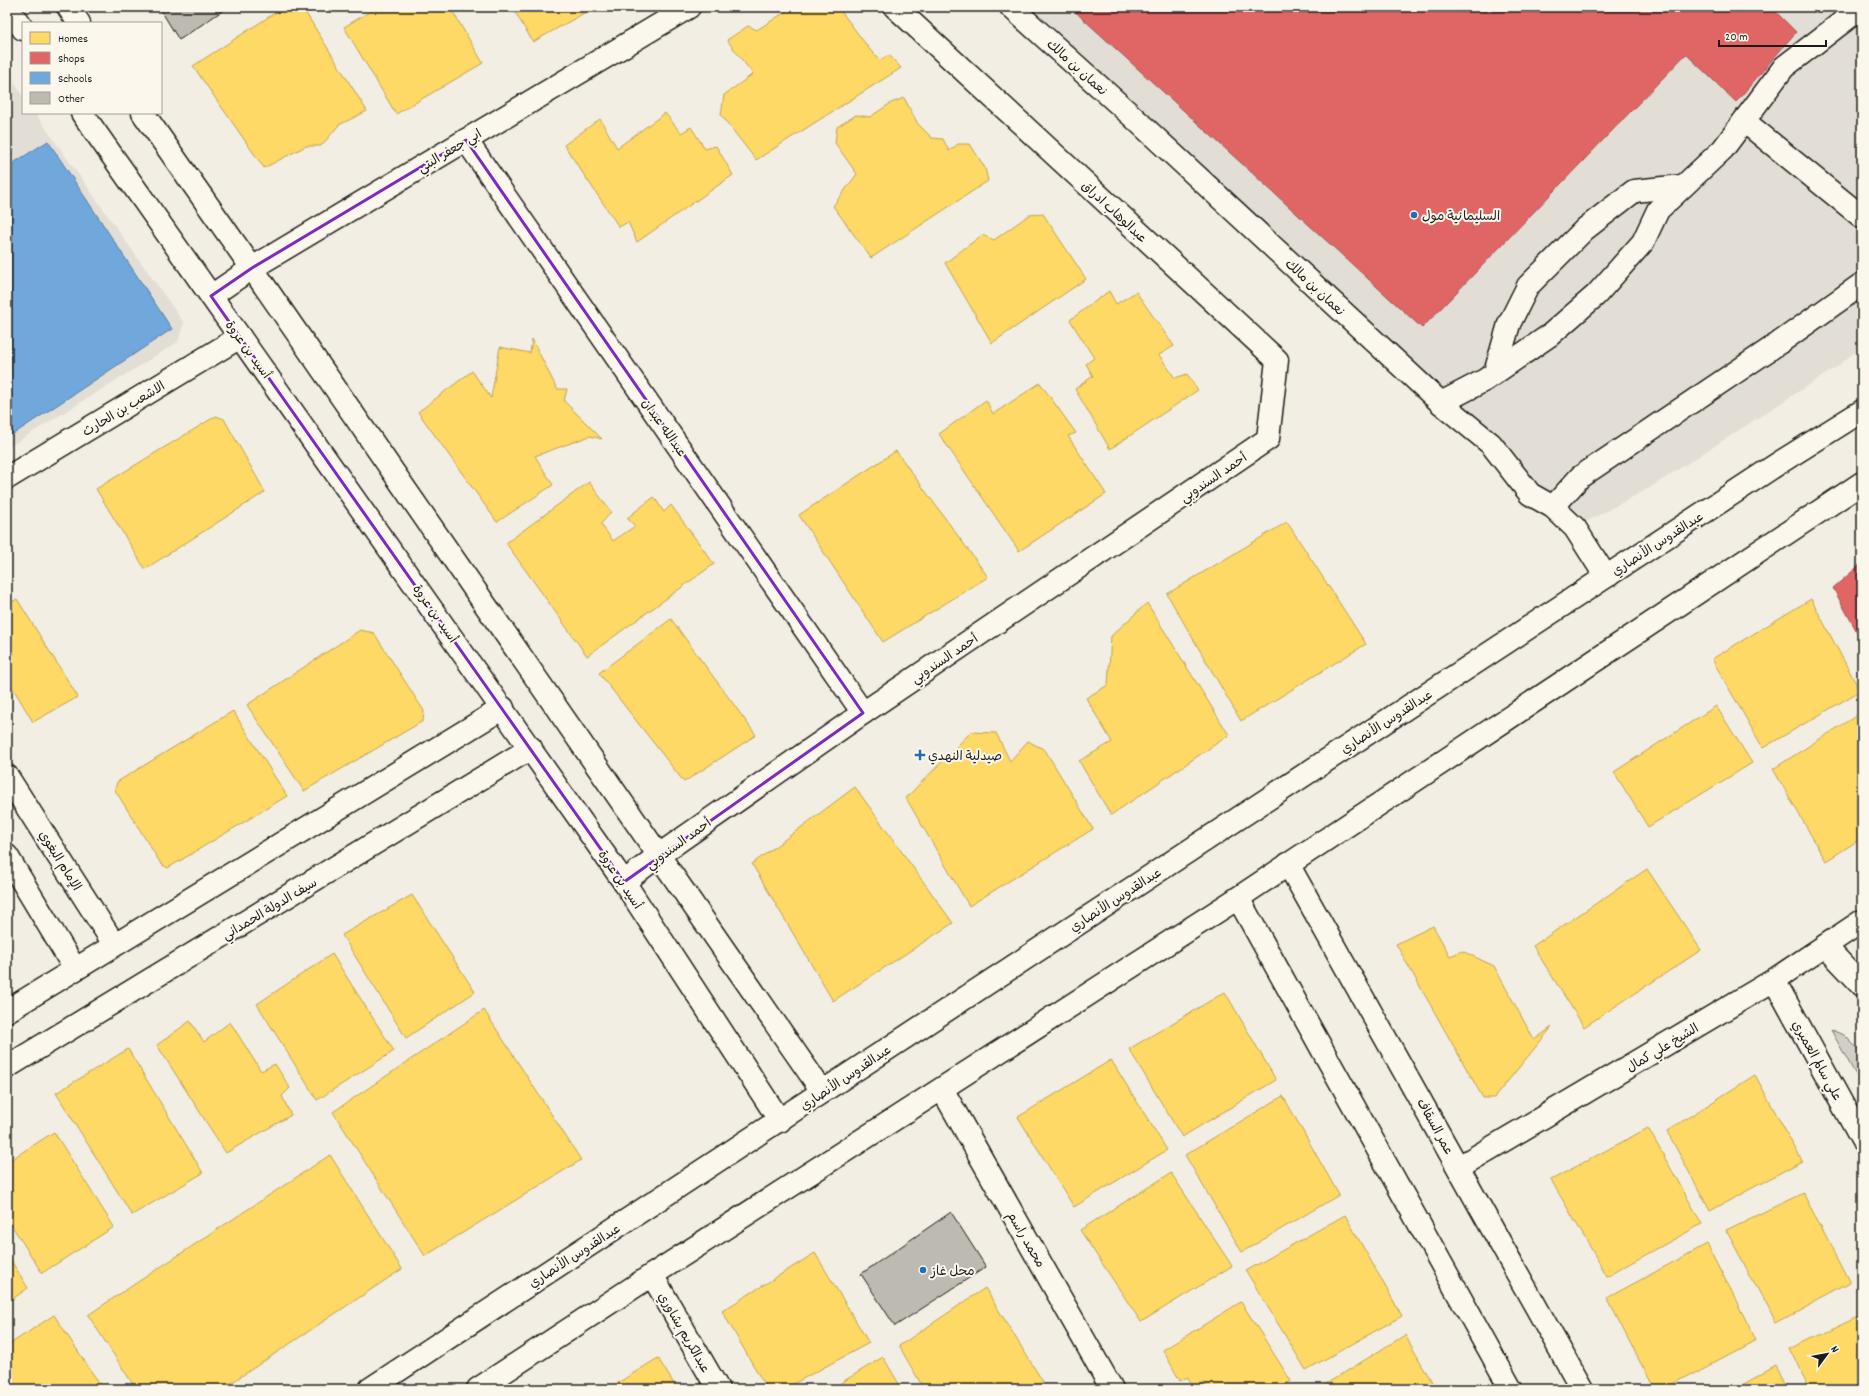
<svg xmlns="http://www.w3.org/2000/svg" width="1869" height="1396" font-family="Dekko,'Playpen Sans Arabic',sans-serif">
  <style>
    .built { fill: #e2ded5 }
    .green { fill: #d2cfc6; stroke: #777671 }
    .homes { fill: #ffd966; stroke: #bba050 }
    .shops { fill: #e06666; stroke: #a55050 }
    .schools { fill: #6fa8dc; stroke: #567ea2 }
    .building { fill: #bdbab1; stroke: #1c1c1c }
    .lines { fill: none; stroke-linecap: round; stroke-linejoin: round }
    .minor-casing { stroke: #1c1c1c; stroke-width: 25 }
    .minor { stroke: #fbf7ec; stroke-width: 22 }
    .marked { fill: none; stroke: #7b2cbf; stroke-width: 3; stroke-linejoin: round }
    .poi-dot { fill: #1f6fb2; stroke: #fbf7ec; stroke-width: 1.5 }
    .labels { text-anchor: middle; stroke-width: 4; stroke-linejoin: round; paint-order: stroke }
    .street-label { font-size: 13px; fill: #1c1c1c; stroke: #fbf7ec }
    .poi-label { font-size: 13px; fill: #1c1c1c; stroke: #fbf7ec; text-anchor: start }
  </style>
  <rect width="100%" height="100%" fill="#f2eee4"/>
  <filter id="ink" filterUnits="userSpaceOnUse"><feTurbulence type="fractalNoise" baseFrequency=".025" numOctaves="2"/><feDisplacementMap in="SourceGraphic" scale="8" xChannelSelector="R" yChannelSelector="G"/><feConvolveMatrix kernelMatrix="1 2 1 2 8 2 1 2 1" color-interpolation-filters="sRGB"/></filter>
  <g filter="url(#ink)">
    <g class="built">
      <path d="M994,7H1862V346L1838,366L1651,487L1575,528Z"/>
      <path d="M7,72L23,96V113H35L184,323L178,342L7,448Z"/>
    </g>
    <path class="green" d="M1831,1030L1844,1035L1862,1053V1086Z"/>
    <g class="homes">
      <path d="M284,7H302L367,111L339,125L321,146H306L264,168L193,66Z"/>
      <path d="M378,7H450L483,63L396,114L344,27Z"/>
      <path d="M512,7H595L533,42Z"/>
      <path d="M793,7H838L870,50L880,60L889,55L901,68L756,160L721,115L724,95L753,74L727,40L748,26L757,30Z"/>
      <path d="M904,98L918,124L932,138L943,139L949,151L958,144H970L985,168L988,181L871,258L833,206L857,174L835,143L837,127L856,115L870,117L891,103Z"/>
      <path d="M665,113L681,133L691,127L705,149L716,146L733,175L637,242L628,222L619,227L564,145L600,119L617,148Z"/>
      <path d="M1043,214L1086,279L992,343L945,263L982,235L994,240L1029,215Z"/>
      <path d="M1109,291L1116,304L1136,292L1174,346L1159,355L1175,378L1187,374L1198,390L1110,449L1075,389L1093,376L1086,364L1094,358L1070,320Z"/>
      <path d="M532,339L557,389H567L564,401L602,439L590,436L535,456L553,485L497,522L418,412L472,371L491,398L500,347L530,353Z"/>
      <path d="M1040,383L1076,433L1068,436L1106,494L1019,551L939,434L986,400L993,414Z"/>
      <path d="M216,416L224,419L265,492L145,569L96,489Z"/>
      <path d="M896,451L988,577L883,642L799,515Z"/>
      <path d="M589,482L611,512L601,524L613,541L635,526L627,518L654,497L664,512L671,505L714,564L587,656L506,543Z"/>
      <path d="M1287,522L1366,644L1241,721L1167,594Z"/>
      <path d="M17,599L78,697L33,722L7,678V605Z"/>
      <path d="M1811,599L1860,691L1763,748L1712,659Z"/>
      <path d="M1147,603L1229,735L1111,815L1079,761L1112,742L1086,698L1108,685L1111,636Z"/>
      <path d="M671,619L756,735L684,782L599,673Z"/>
      <path d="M360,630L374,633L424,711L423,721L304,791L247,705Z"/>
      <path d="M1716,706L1752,763L1648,827L1614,772Z"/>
      <path d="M233,711L287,796L168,868L161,864L115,790L117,782Z"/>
      <path d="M1862,712V838L1826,861L1773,769Z"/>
      <path d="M971,732L996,733L1010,761L1028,741L1045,750L1093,829L969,906L906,798Z"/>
      <path d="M855,787L953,923L833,1001L752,864Z"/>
      <path d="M1647,869L1701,950L1584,1027L1533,946Z"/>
      <path d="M412,895L475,992L406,1038L342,935Z"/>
      <path d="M1433,926L1450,956L1462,951L1494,966L1534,1040L1552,1027L1494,1098H1483L1396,944Z"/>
      <path d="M332,954L394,1051L317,1100L257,1004Z"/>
      <path d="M1225,992L1276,1080L1182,1137L1129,1049Z"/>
      <path d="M484,1010L581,1160L425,1256L333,1112Z"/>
      <path d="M190,1021L204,1042L230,1022L261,1071L275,1064L290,1088L282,1096L291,1115L226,1153L157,1045Z"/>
      <path d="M128,1049L203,1173L132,1215L56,1093Z"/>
      <path d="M1111,1060L1167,1150L1074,1207L1018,1117Z"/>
      <path d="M1755,1075L1802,1161L1710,1211L1667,1131Z"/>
      <path d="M1283,1096L1339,1195L1242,1252L1185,1155Z"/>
      <path d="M1648,1128L1702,1224L1607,1276L1551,1180Z"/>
      <path d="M54,1132L114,1227L42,1273L7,1218V1162Z"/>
      <path d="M330,1155L402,1269L222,1389H136L88,1315Z"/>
      <path d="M1171,1173L1232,1266L1141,1322L1080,1230Z"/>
      <path d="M1803,1193L1850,1283L1776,1323L1726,1230Z"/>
      <path d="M1345,1215L1402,1316L1306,1370L1246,1271Z"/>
      <path d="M1707,1244L1756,1340L1664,1389H1654L1607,1298Z"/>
      <path d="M815,1253L869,1343L784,1389H767L722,1311Z"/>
      <path d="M7,1254L28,1288L7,1303Z"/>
      <path d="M985,1288L1043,1382L1031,1389H924L899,1346Z"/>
      <path d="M1241,1302L1291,1381L1278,1389H1208L1204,1382L1193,1388L1188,1377L1180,1381L1163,1350Z"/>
      <path d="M54,1315L103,1389H7V1346Z"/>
      <path d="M1862,1315V1389H1809L1790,1349Z"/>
      <path d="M1405,1335L1436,1389H1318Z"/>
      <path d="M883,1357L902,1389H831Z"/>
      <path d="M658,1358L677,1389H608Z"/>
      <path d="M1776,1365L1788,1389H1733Z"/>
    </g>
    <g class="shops">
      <path d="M1070,7H1771L1796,32L1736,102L1686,54L1422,328Z"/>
      <path d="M1862,563V641L1833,588Z"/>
    </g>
    <path class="schools" d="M48,141L172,329L12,435L7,427V167Z"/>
    <g class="building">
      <path d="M159,7H228L179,40Z"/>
      <path d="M951,1212L986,1267L895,1326L861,1274Z"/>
    </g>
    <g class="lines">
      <defs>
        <g id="minor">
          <path d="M7,7L23,29"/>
          <path d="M68,7L79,23"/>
          <path d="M1011,7L1132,116L1441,403L1491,444L1530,494L1553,507L1575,528L1601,569L1609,575"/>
          <path d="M82,113L624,882L780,1121"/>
          <path d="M143,113L252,268L822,1091"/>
          <path d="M1744,121L1862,217"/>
          <path d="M466,140L863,713"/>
          <path d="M211,296L252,268L689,7"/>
          <path d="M1495,373L1509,324L1528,286L1585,229L1634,191L1683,186"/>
          <path d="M1441,403L1485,380L1550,335L1596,295L1643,242L1658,210L1723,149L1784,67L1862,7"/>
          <path d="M7,478L240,337"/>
          <path d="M1553,507L1580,477L1779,343L1862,284"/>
          <path d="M7,776L114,944"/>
          <path d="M7,856L75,969"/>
          <path d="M1288,864L1582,1389"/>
          <path d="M624,882L659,855L863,713L1268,439L1277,360L895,7"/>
          <path d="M1238,898L1511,1389"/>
          <path d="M1825,946L1862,985"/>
          <path d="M1774,980L1862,1140"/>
          <path d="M7,1011L503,708"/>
          <path d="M7,1067L531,748"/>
          <path d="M942,1089L1112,1389"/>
          <path d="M1459,1167L1774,980L1862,921"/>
          <path d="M652,1275L718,1389"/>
          <path d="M370,1389L1779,463L1862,411"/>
          <path d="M478,1389L652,1275L1238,898L1862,483"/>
        </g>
      </defs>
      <use href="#minor" class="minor-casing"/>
      <use href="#minor" class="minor"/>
    </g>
  </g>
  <path class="marked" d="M466,140L863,713L624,882L211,296L252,268Z"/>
  <g class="poi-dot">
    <circle cx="1414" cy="215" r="4"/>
    <path d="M918 749h4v4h4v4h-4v4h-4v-4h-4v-4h4z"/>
    <circle cx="923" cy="1270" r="4"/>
  </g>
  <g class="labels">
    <g class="street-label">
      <text transform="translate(1078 67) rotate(42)" y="5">نعمان بن مالك</text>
      <text transform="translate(449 150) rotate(-31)" y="5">ابي جعفر البتي</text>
      <text transform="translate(1115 211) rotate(43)" y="5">عبدالوهاب ادراق</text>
      <text transform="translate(1316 287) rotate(43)" y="5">نعمان بن مالك</text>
      <text transform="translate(249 349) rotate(54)" y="5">أسيد بن عروة</text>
      <text transform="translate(123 408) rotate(-31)" y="5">الاشعب بن الحارث</text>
      <text transform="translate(665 427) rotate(55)" y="5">عبدالله عبدان</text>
      <text transform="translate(1213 477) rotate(-34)" y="5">أحمد السندوبي</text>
      <text transform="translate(1657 543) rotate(-33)" y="5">عبدالقدوس الأنصاري</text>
      <text transform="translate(436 613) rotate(55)" y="5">أسيد بن عروة</text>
      <text transform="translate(944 658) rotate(-34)" y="5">أحمد السندوبي</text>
      <text transform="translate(1386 721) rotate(-33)" y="5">عبدالقدوس الأنصاري</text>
      <text transform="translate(678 843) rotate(-36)" y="5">أحمد السندوبي</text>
      <text transform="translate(61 860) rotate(58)" y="5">الإمام البغوي</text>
      <text transform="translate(621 879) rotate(56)" y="5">أسيد بن عروة</text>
      <text transform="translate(1115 899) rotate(-33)" y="5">عبدالقدوس الأنصاري</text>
      <text transform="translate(269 908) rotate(-31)" y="5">سيف الدولة الحمداني</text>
      <text transform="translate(1662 1047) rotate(-31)" y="5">الشيخ علي كمال</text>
      <text transform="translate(1818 1060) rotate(61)" y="5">علي سالم العميري</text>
      <text transform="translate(845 1077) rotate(-34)" y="5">عبدالقدوس الأنصاري</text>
      <text transform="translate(1436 1126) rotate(61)" y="5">عمر السقاف</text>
      <text transform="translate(1027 1239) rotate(60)" y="5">محمد راسم</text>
      <text transform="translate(574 1255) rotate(-33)" y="5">عبدالقدوس الأنصاري</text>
      <text transform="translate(685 1332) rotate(60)" y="5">عبدالكريم بشاوري</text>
    </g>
    <g class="poi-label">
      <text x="1422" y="220">السليمانية مول</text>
      <text x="928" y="760">صيدلية النهدي</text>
      <text x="931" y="1275">محل غاز</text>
    </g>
  </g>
  <rect width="1869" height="1396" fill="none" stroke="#fbf7ec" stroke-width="24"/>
  <rect x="12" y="12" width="1845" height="1372" fill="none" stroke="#1c1c1c" stroke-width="1.5" filter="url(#ink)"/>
  <rect x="22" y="22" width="140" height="92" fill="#fbf7ec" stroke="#a29f99"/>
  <rect x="30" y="32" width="20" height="12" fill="#ffd966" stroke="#a29f99"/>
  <text x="58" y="42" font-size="12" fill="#1c1c1c">Homes</text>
  <rect x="30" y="52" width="20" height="12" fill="#e06666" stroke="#a29f99"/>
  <text x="58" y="62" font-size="12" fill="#1c1c1c">Shops</text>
  <rect x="30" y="72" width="20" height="12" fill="#6fa8dc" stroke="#a29f99"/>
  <text x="58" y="82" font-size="12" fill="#1c1c1c">Schools</text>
  <rect x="30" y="92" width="20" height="12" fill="#bdbab1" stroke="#a29f99"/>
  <text x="58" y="102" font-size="12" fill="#1c1c1c">Other</text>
  <g transform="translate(1827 1354) rotate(58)" stroke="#fbf7ec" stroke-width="3" paint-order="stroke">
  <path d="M0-3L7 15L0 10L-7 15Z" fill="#1c1c1c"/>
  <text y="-6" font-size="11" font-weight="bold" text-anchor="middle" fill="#1c1c1c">N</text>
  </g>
  <path d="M1719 40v6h107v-6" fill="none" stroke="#1c1c1c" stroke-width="2"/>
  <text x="1725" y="40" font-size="12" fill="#1c1c1c" stroke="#fbf7ec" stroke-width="3" paint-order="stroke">20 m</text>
</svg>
